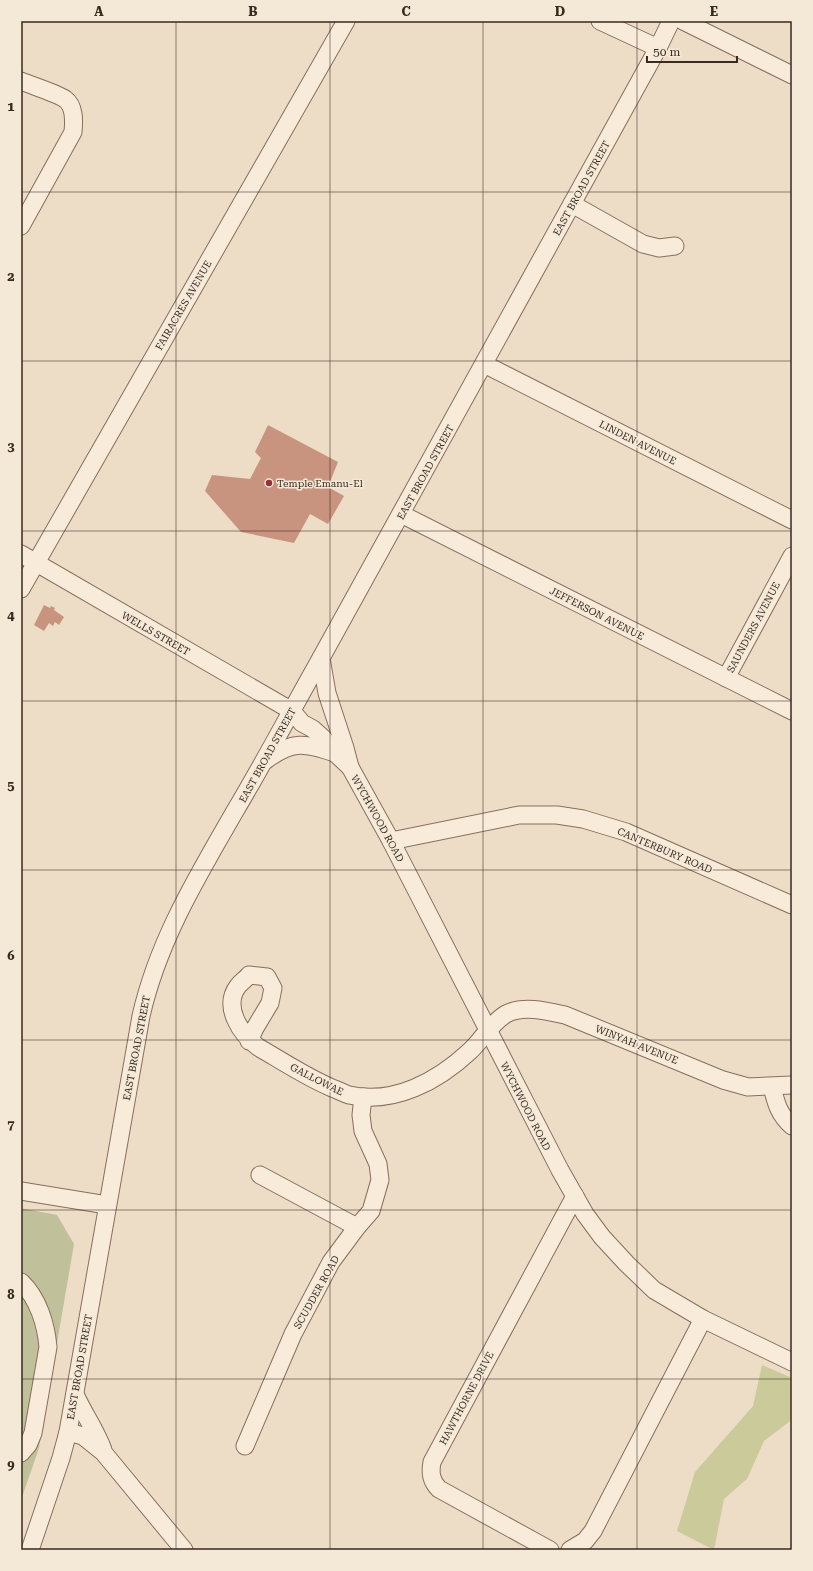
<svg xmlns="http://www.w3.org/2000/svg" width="813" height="1571" font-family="'Roboto Serif',serif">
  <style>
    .green { fill: #cbca9b }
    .cemetery { fill: #c0c09a }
    .building { fill: #c9947f }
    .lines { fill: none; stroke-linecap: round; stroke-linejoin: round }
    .minor-casing { stroke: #886e5d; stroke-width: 19 }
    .minor { stroke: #f8ebda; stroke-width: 17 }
    .grid { fill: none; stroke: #392920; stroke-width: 1; stroke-opacity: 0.55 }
    .poi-dot { fill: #94303d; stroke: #f4e8d7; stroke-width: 1.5 }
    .labels { text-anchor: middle; stroke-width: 3; stroke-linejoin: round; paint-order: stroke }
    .street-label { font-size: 10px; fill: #392920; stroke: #f4e8d7 }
    .poi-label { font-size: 10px; fill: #392920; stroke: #f4e8d7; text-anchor: start }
    .neatline { fill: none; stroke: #392920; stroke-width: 1.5 }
    .grid-label { font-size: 13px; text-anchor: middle; font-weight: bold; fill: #392920 }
  </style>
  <rect width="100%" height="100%" fill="#edddc7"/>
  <path class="green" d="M762,1365L792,1378V1417L789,1422L764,1441L747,1479L724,1499L714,1550L677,1531L695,1472L753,1406Z"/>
  <path class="cemetery" d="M21,1208L57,1215L74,1244L39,1448L21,1500Z"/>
  <g class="building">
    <path d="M268,425L338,462L328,487L344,496L328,524L310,514L294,543L241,532L205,491L212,475L250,479L261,458L255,452Z"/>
    <path d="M44,605L50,608L51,606L55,608L54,610L64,617L59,625L55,622L53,626L49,623L44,631L34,625Z"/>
  </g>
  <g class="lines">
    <defs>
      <g id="minor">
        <path d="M600,21L658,48"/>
        <path d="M683,21L792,75"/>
        <path d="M21,81C33,86 56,93 65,99C75,106 74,122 73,132L21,226"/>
        <path d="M572,204L643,244L659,248L675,246"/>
        <path d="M484,364L792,520"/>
        <path d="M401,514L792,711"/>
        <path d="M21,554L292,711L302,723L313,729L323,738L335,753L350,767"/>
        <path d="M21,589L346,21"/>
        <path d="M321,658L327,693L345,748L350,767L391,841L560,1170L585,1214L602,1237L626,1263L654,1290L703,1319L792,1362"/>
        <path d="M726,678L792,556"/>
        <path d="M266,760C293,740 305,743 335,753"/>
        <path d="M391,841L519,815H557L583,819L626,832L792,905"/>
        <path d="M249,1041L255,1028L270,1003L273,988L267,977L249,975C246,979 241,982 238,986C222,1007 241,1034 258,1047C282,1061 306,1077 332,1088C338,1090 343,1093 349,1095C394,1105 438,1081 470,1051C482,1040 491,1023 506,1014C523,1005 547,1011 565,1015L723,1080L748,1087L792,1085"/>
        <path d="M772,1087C776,1103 779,1115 792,1126"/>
        <path d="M260,1175L357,1227"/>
        <path d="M21,1191L107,1205"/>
        <path d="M21,1282C38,1298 46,1324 48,1347L33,1433L28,1445L21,1453"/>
        <path d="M75,1394C83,1413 96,1430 103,1450"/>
        <path d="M68,1432L83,1436L103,1452L184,1550"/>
        <path d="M245,1446L293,1334L331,1262L357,1227L371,1211L380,1180L378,1164L363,1131L361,1115L363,1097"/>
        <path d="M30,1550L61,1458L68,1432L141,1016C158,941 197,877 235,811C263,764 289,715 316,667C431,462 544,255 658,48L671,21"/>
        <path d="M550,1550L439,1489C431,1481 430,1473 432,1462L575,1196"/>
        <path d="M570,1550L585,1541L593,1531L703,1319"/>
      </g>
    </defs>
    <use href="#minor" class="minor-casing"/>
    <use href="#minor" class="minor"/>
  </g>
  <path class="grid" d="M176,21V1550M330,21V1550M483,21V1550M637,21V1550M21,192H792M21,361H792M21,531H792M21,701H792M21,870H792M21,1040H792M21,1210H792M21,1379H792"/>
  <circle class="poi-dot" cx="269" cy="483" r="4"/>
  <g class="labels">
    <g class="street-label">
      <text transform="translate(581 188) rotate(-61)" y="4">EAST BROAD STREET</text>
      <text transform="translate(183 305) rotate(-60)" y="4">FAIRACRES AVENUE</text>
      <text transform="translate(638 442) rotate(27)" y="4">LINDEN AVENUE</text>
      <text transform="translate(425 472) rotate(-61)" y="4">EAST BROAD STREET</text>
      <text transform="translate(597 613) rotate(27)" y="4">JEFFERSON AVENUE</text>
      <text transform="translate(753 627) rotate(-62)" y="4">SAUNDERS AVENUE</text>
      <text transform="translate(156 633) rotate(30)" y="4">WELLS STREET</text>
      <text transform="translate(267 755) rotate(-61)" y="4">EAST BROAD STREET</text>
      <text transform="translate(378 818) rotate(61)" y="4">WYCHWOOD ROAD</text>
      <text transform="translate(665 850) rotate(23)" y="4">CANTERBURY ROAD</text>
      <text transform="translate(637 1044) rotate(22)" y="4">WINYAH AVENUE</text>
      <text transform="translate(136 1048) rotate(-79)" y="4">EAST BROAD STREET</text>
      <text transform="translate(317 1079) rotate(27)" y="4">GALLOWAE</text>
      <text transform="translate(526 1106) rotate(63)" y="4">WYCHWOOD ROAD</text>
      <text transform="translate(316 1292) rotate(-61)" y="4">SCUDDER ROAD</text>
      <text transform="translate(79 1367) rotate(-80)" y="4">EAST BROAD STREET</text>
      <text transform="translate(466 1398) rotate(-62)" y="4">HAWTHORNE DRIVE</text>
    </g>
    <g class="poi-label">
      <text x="277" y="487">Temple Emanu-El</text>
    </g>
  </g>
  <rect width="813" height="1571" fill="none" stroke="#f4e8d7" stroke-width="44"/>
  <path d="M647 56v6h90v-6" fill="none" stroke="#392920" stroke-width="2"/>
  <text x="653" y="56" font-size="12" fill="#392920" stroke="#f4e8d7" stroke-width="3" paint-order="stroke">50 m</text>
  <rect x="22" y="22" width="769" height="1527" class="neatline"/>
  <g class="grid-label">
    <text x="99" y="16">A</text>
    <text x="253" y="16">B</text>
    <text x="406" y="16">C</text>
    <text x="560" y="16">D</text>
    <text x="714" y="16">E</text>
    <text x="11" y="111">1</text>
    <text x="11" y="281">2</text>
    <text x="11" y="451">3</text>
    <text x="11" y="620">4</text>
    <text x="11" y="790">5</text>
    <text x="11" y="960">6</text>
    <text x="11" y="1129">7</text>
    <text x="11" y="1299">8</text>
    <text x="11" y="1469">9</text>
  </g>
</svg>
